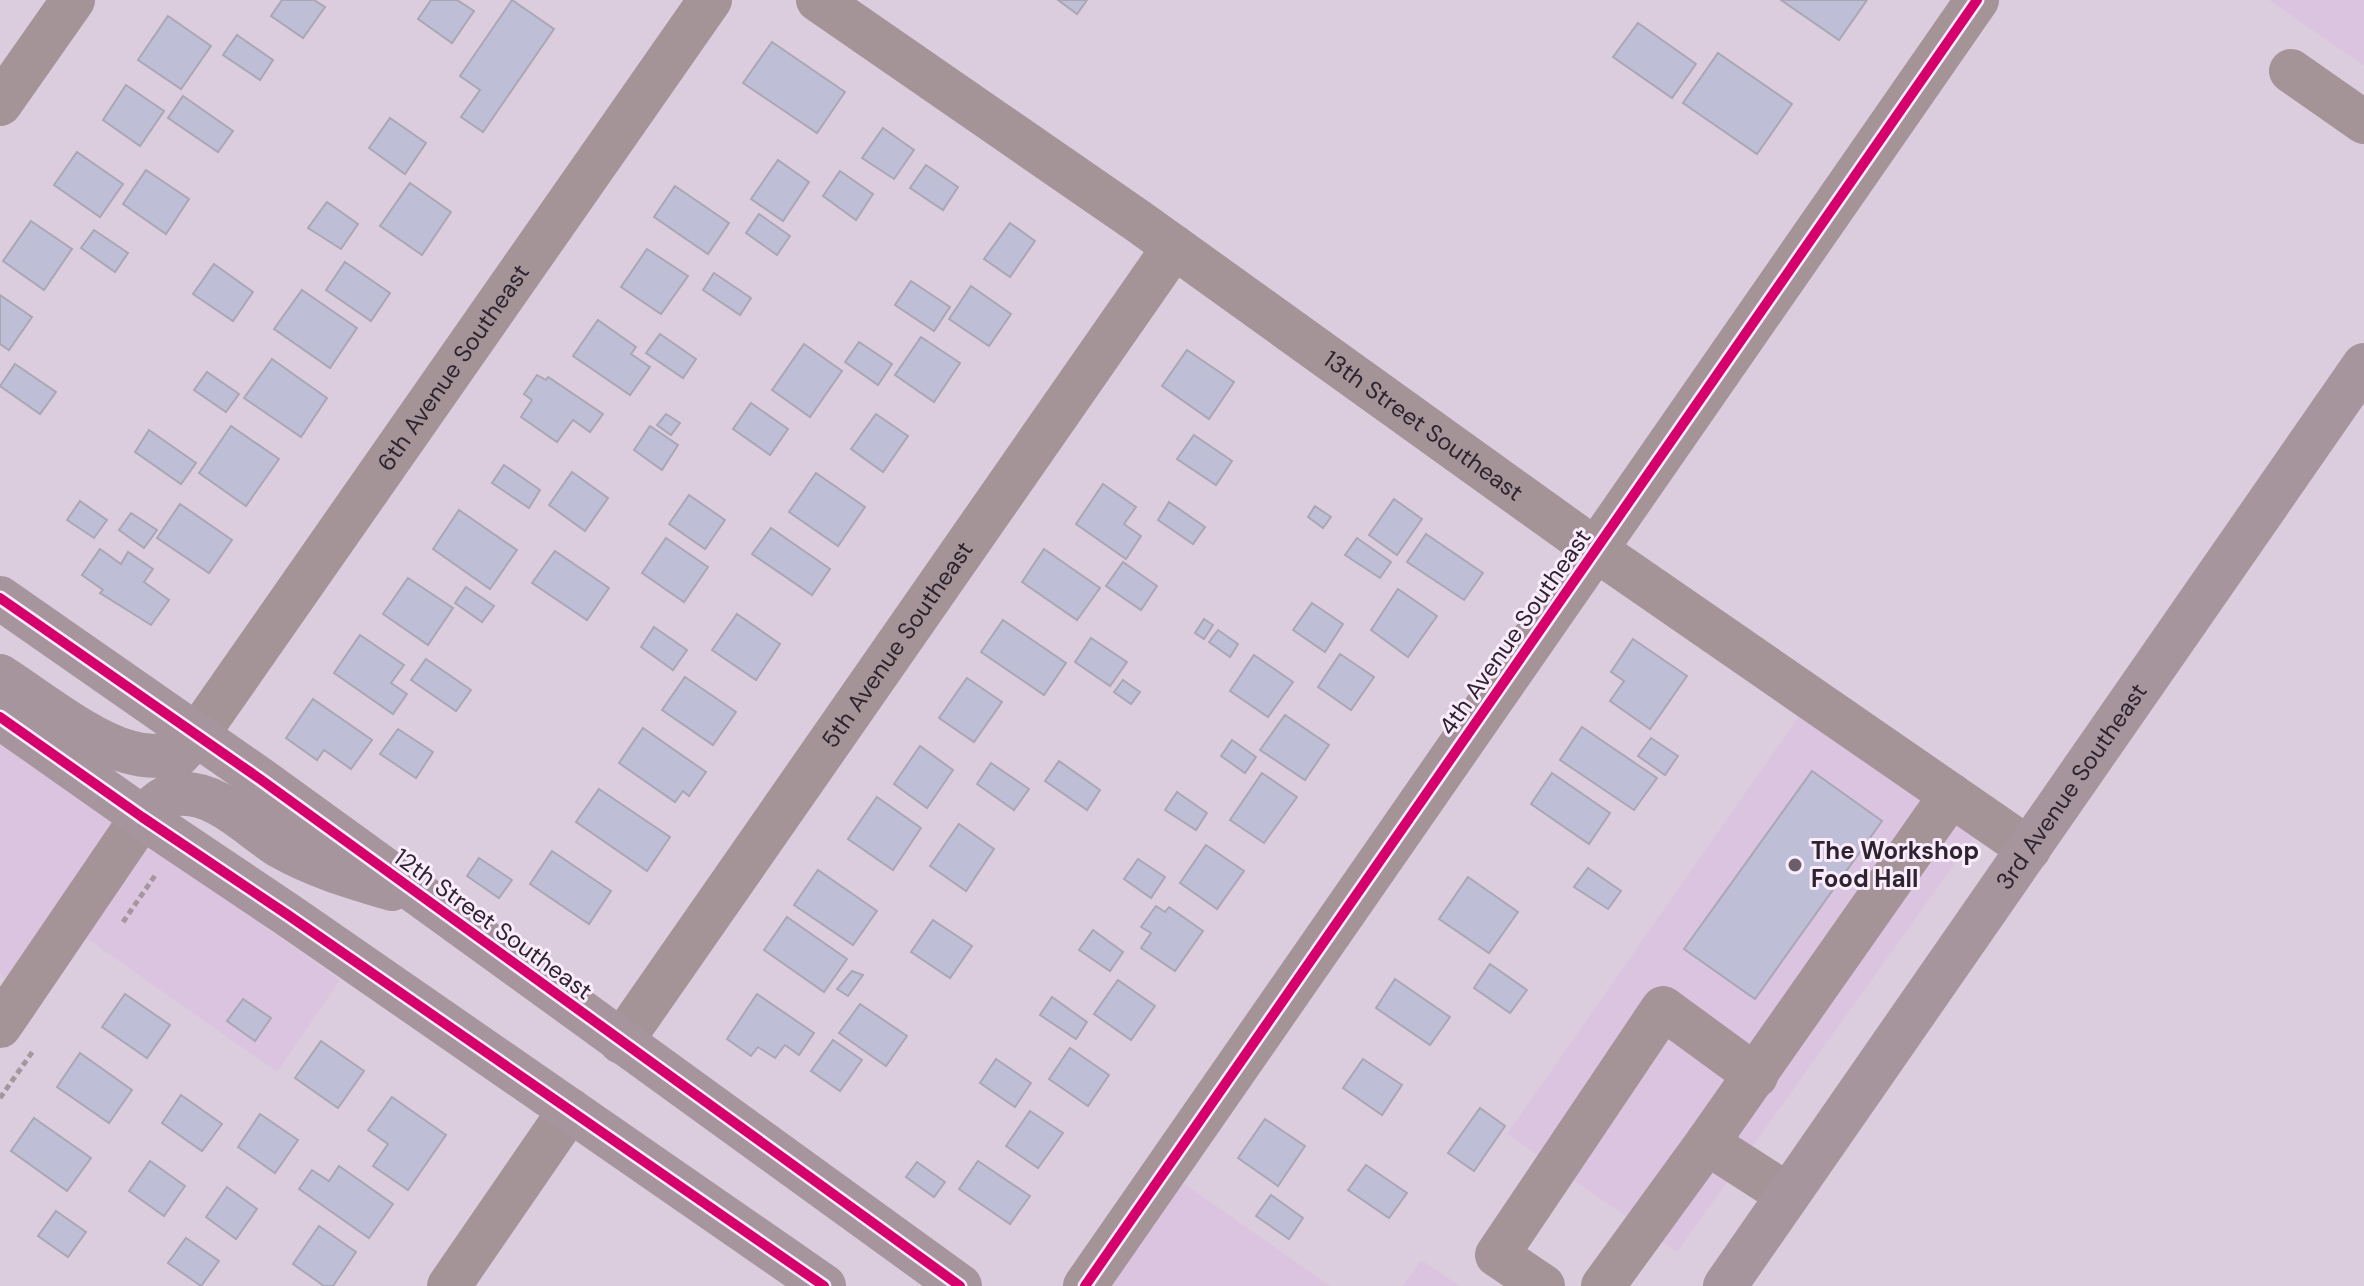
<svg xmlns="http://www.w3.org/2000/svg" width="2364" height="1286" font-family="'DM Sans',sans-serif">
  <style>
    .built { fill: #dbc4df }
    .building { fill: #bebfd7; stroke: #aaa7b5; stroke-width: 2 }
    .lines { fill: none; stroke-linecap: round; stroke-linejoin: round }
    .path { stroke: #a5979e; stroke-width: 5; stroke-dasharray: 6 4; stroke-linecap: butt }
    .minor { stroke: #a49498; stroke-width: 44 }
    .major { stroke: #a6959d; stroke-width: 44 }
    .cycleway-casing { stroke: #faecfc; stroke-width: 15 }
    .cycleway { stroke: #d6006c; stroke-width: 10 }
    .poi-dot { fill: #6b5f6c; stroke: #faecfc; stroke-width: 3 }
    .labels { text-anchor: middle; stroke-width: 6; stroke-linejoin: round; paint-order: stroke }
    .street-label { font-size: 24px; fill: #2e242f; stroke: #faecfc }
    .poi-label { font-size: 24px; font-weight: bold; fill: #2e242f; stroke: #faecfc; text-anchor: start }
  </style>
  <rect width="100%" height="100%" fill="#dccdde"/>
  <g class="built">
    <path d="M2269,0H2364V66Z"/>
    <path d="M1811,699L1986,820L1677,1252L1507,1134Z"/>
    <path d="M0,738L340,980L277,1072L69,926L24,991L0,974Z"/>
    <path d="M1165,1170L1330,1286H1085Z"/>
    <path d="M1421,1260L1460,1286H1403Z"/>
  </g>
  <g class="building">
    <path d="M282,0H314L325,7L303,38L271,16Z"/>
    <path d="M431,0H457L474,11L452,43L418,19Z"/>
    <path d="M512,0L554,29L483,132L461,117L480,90L460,76Z"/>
    <path d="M1058,0H1087L1077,14Z"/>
    <path d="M1781,0H1867L1839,40Z"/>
    <path d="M168,16L211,46L181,89L138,60Z"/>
    <path d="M1638,23L1696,64L1672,98L1613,57Z"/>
    <path d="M237,35L273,60L260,80L223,55Z"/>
    <path d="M772,42L845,92L817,133L743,83Z"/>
    <path d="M1718,53L1792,104L1757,154L1683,103Z"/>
    <path d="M126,85L164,111L140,146L103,120Z"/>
    <path d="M183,96L233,131L218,152L168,118Z"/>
    <path d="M390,118L426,143L405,174L369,148Z"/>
    <path d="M883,128L914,150L894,179L862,158Z"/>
    <path d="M77,152L123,184L100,217L54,185Z"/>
    <path d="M778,160L809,182L783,221L751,199Z"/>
    <path d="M926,165L958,187L943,210L910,188Z"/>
    <path d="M146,170L189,199L166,234L123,204Z"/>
    <path d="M840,171L873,194L856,220L823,196Z"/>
    <path d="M410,183L451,212L422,255L380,226Z"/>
    <path d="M675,186L729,223L708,254L654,217Z"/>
    <path d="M327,202L358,224L341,249L308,228Z"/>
    <path d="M759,214L790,236L777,255L746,233Z"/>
    <path d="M31,221L72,249L44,290L3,261Z"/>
    <path d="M1010,223L1035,241L1010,277L984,259Z"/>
    <path d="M94,230L128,253L115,272L81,248Z"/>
    <path d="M647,249L688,276L661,314L621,287Z"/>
    <path d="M345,262L390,293L371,321L326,290Z"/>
    <path d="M214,264L253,292L233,321L193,294Z"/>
    <path d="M714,273L751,298L740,315L703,290Z"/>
    <path d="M911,281L950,307L934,331L895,305Z"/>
    <path d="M971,286L1011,314L989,346L949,319Z"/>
    <path d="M302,290L357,328L330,368L274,329Z"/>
    <path d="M0,295L32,317L9,350L0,344Z"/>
    <path d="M598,320L636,347L631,354L650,367L630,395L573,356Z"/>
    <path d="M660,334L696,359L683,378L646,353Z"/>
    <path d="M921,337L960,363L934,402L895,375Z"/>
    <path d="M859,342L892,364L878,385L845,362Z"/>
    <path d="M804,344L842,371L810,417L772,390Z"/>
    <path d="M1187,350L1234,382L1209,419L1162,386Z"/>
    <path d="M272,359L327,398L301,437L244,398Z"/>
    <path d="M15,364L56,392L40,414L0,386Z"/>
    <path d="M207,372L239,394L226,412L194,390Z"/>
    <path d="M537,375L546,380L548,377L603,414L590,432L573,420L557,442L521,417L532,400L524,394Z"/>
    <path d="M751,403L788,429L770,455L733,429Z"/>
    <path d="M666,414L680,423L671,435L657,425Z"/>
    <path d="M876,414L908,436L883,472L851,449Z"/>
    <path d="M231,426L279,459L246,506L199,473Z"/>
    <path d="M650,426L678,445L662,470L634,450Z"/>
    <path d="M149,430L196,463L181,484L135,452Z"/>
    <path d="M1194,435L1232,461L1216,485L1177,459Z"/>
    <path d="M504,465L540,490L529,508L492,483Z"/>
    <path d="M572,472L608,498L585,531L549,505Z"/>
    <path d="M816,473L865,507L838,546L789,512Z"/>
    <path d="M1103,484L1136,507L1124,524L1141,536L1126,559L1076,524Z"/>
    <path d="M689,495L725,520L705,549L669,524Z"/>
    <path d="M1394,499L1422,519L1397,555L1369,535Z"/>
    <path d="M80,501L107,520L94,538L67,520Z"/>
    <path d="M1169,502L1205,527L1193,544L1158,520Z"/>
    <path d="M180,504L232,540L209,573L157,538Z"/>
    <path d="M1315,506L1331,517L1323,528L1308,517Z"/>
    <path d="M459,510L517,550L490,589L433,549Z"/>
    <path d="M131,513L157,530L144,548L119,530Z"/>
    <path d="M771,528L830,569L812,595L752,554Z"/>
    <path d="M1426,534L1483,573L1464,600L1407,562Z"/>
    <path d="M666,538L708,567L684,602L642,573Z"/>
    <path d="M1357,538L1391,562L1380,578L1345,555Z"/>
    <path d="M100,549L121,564L128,552L153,569L144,582L169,600L151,625L100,593L103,590L82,575Z"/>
    <path d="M1044,549L1100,588L1077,620L1022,582Z"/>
    <path d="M555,551L609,588L587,620L532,583Z"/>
    <path d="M1123,562L1157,586L1141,610L1106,586Z"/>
    <path d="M408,578L453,608L428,645L383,614Z"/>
    <path d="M466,587L494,606L482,622L455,603Z"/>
    <path d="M1398,589L1437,616L1408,657L1371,630Z"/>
    <path d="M1312,603L1343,624L1325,652L1293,630Z"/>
    <path d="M737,614L780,644L756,680L712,650Z"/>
    <path d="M1204,619L1213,625L1204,639L1195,633Z"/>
    <path d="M1003,620L1066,663L1044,695L981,652Z"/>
    <path d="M654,627L687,650L673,670L641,647Z"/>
    <path d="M1218,630L1238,644L1230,657L1209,642Z"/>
    <path d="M360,635L404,665L391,683L407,694L393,714L334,673Z"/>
    <path d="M1091,638L1127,662L1110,686L1075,662Z"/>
    <path d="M1633,639L1687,676L1650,729L1610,701L1624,681L1611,672Z"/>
    <path d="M1340,654L1374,677L1351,710L1318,687Z"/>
    <path d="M1254,655L1293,682L1268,717L1230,691Z"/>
    <path d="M426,659L471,690L456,711L411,680Z"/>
    <path d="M685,677L736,712L713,745L662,710Z"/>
    <path d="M967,678L1002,702L974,742L939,718Z"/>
    <path d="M1123,680L1140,692L1131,704L1114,692Z"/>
    <path d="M313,699L372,740L351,769L324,750L317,760L286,738Z"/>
    <path d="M1285,715L1329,745L1305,780L1260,750Z"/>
    <path d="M1582,727L1657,778L1634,810L1560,760Z"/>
    <path d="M643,728L706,772L689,796L683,791L675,802L619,763Z"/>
    <path d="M398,729L433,752L416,778L380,754Z"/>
    <path d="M1651,738L1678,756L1665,775L1638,756Z"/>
    <path d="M1232,740L1256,757L1245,773L1221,756Z"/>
    <path d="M920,746L953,770L927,808L894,784Z"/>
    <path d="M1059,761L1100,790L1087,810L1045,781Z"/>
    <path d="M991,763L1029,789L1014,810L977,784Z"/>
    <path d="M1812,771L1882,821L1755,999L1684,949Z"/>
    <path d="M1262,773L1297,797L1264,843L1230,820Z"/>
    <path d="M1552,773L1610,813L1589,844L1531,804Z"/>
    <path d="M599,789L670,837L647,871L576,822Z"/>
    <path d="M1177,792L1207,813L1196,830L1165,810Z"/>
    <path d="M877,797L921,828L893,870L848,839Z"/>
    <path d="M959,824L994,849L966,891L930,866Z"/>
    <path d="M1206,845L1244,871L1217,909L1180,883Z"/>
    <path d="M552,851L611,891L589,924L530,884Z"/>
    <path d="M479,858L512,880L499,898L467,876Z"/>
    <path d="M1138,859L1165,877L1151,898L1124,879Z"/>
    <path d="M1588,868L1621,891L1608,909L1574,887Z"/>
    <path d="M818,870L877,911L853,945L794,905Z"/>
    <path d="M1468,877L1518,912L1489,953L1439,919Z"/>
    <path d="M1156,906L1165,912L1169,907L1203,931L1175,971L1141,948L1151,933L1141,927Z"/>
    <path d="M787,917L847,959L824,992L764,950Z"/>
    <path d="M933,920L972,946L950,978L911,952Z"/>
    <path d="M1093,930L1123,952L1110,971L1079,950Z"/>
    <path d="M1490,964L1527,990L1510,1013L1474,988Z"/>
    <path d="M852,971L863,975L848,996L837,989Z"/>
    <path d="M1395,979L1450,1017L1430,1045L1376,1008Z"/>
    <path d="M1118,980L1155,1006L1131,1040L1094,1014Z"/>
    <path d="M125,994L170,1025L147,1058L102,1027Z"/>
    <path d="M757,994L814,1033L799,1055L785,1045L775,1058L758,1047L751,1056L727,1039Z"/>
    <path d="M1052,997L1087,1022L1076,1039L1040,1015Z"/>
    <path d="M243,999L271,1018L255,1041L227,1021Z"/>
    <path d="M860,1004L907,1036L886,1066L839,1033Z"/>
    <path d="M833,1040L862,1060L840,1091L811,1071Z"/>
    <path d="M321,1041L364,1071L338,1108L295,1078Z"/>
    <path d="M1070,1048L1109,1075L1088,1106L1049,1079Z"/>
    <path d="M80,1053L132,1090L109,1123L57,1087Z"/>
    <path d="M996,1059L1031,1083L1015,1107L980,1083Z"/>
    <path d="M1363,1059L1402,1085L1382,1115L1343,1088Z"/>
    <path d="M181,1095L222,1124L202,1151L162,1123Z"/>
    <path d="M392,1097L446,1135L408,1190L373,1166L388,1144L368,1130Z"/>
    <path d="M1480,1108L1505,1126L1474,1171L1448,1153Z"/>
    <path d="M1030,1111L1063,1133L1038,1168L1006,1146Z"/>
    <path d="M260,1114L298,1140L275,1173L238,1147Z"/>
    <path d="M34,1118L91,1158L67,1191L11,1151Z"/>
    <path d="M1265,1119L1305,1146L1278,1186L1238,1158Z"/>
    <path d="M150,1161L185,1186L164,1216L129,1191Z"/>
    <path d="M978,1161L1030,1196L1010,1224L959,1189Z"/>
    <path d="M917,1162L945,1182L934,1197L906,1177Z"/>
    <path d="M1366,1165L1407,1193L1389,1218L1348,1190Z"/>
    <path d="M339,1166L393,1204L369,1238L299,1189L312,1170L329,1181Z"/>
    <path d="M227,1187L257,1209L236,1239L206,1217Z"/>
    <path d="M1271,1195L1303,1218L1289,1239L1256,1216Z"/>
    <path d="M56,1211L86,1232L68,1257L38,1236Z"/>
    <path d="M319,1226L356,1252L333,1286H324L293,1264Z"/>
    <path d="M186,1238L219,1261L201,1286L168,1263Z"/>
  </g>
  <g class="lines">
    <g class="path">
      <path d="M123,922L156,874"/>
      <path d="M0,1098L33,1051"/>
    </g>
    <g class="minor">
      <path id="s1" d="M818,0L1138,221L1596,550L2029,849"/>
      <path d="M2291,71L2364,122"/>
      <path d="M0,104L73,0"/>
      <path id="s2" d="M197,735L710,0"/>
      <path d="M0,1026L142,817"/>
      <path id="s3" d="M621,1042L1174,247"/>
      <path d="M1707,1143L1951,795"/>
      <path d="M449,1286L570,1110"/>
      <path d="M1085,1286L1977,0"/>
      <path d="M1543,1286L1497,1255L1663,1008L1756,1076"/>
      <path d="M1603,1286L1707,1143L1788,1195"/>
    </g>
    <g class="major">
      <path d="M0,598L260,779L960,1286"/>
      <path d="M0,676C36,699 88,741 129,752C145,757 161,756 178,755L197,735"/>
      <path d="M0,717L142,817L288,915L824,1286"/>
      <path d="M142,817C153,808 162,796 177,794C217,790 250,828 281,847C316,867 355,878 392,889"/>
      <path id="s4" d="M1725,1286L2364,365"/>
    </g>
    <defs>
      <g id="cycleway">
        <path d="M0,598L260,779L960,1286"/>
        <path d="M0,717L142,817L288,915L824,1286"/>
        <path d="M1085,1286L1977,0"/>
      </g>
    </defs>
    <use href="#cycleway" class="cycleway-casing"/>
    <use href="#cycleway" class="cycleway"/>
  </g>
  <circle class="poi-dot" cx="1795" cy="865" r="8"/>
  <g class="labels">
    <g class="street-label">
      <text dy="8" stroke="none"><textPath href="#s2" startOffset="448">6th Avenue Southeast</textPath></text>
      <text dy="8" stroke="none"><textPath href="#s1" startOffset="740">13th Street Southeast</textPath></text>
      <text transform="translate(1515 632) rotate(-55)" y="8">4th Avenue Southeast</text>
      <text dy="8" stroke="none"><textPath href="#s3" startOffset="484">5th Avenue Southeast</textPath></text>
      <text dy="8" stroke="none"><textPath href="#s4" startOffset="608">3rd Avenue Southeast</textPath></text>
      <text transform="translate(493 924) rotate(36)" y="8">12th Street Southeast</text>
    </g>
    <g class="poi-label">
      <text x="1811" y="859">The Workshop<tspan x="1811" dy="28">Food Hall</tspan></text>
    </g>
  </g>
</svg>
